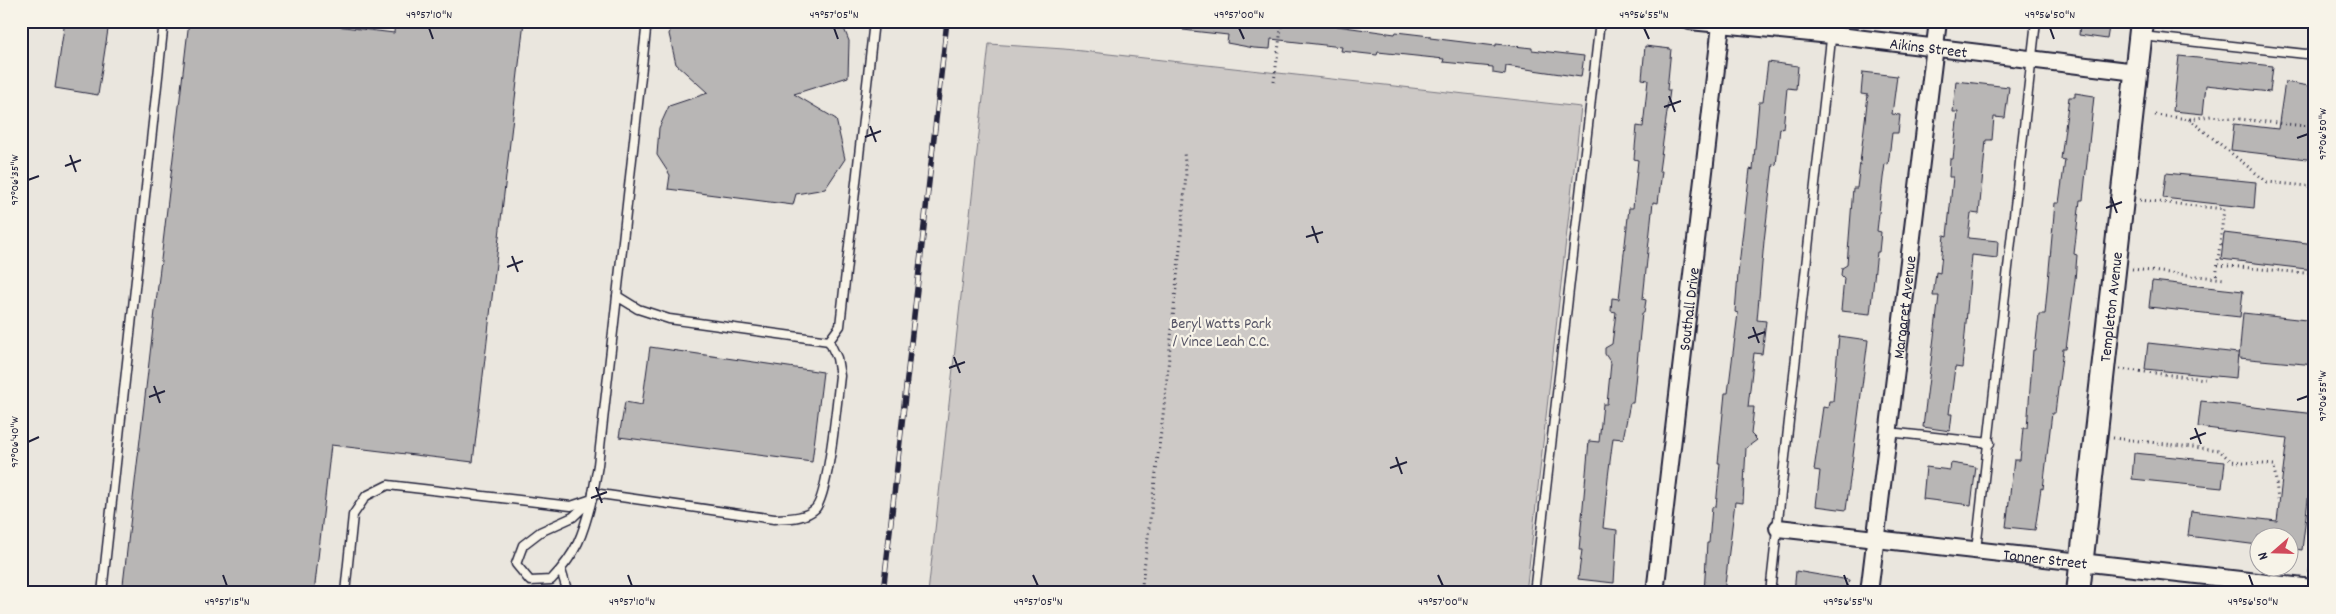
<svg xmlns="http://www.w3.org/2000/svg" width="2336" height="614" font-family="Dekko,sans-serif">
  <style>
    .green { fill: #cdc9c6; stroke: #787680 }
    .building { fill: #b8b6b5; stroke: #22223b }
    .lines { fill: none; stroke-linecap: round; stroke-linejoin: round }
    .lane-casing { stroke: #22223b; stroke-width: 11 }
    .street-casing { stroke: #22223b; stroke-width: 20 }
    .secondary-casing { stroke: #22223b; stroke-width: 26 }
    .path { stroke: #22223b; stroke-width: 3; stroke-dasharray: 1 4; stroke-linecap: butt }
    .lane { stroke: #f7f3e8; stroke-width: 8 }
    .street { stroke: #f7f3e8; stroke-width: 16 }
    .secondary { stroke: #f7f3e8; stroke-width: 22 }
    .rail-casing { stroke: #22223b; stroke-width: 5.5 }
    .rail { stroke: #f7f3e8; stroke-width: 4; stroke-dasharray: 11; stroke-linecap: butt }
    .ticks { fill: none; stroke: #22223b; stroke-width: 2 }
    .labels { text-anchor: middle; stroke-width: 4.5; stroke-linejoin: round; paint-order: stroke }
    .street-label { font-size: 16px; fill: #22223b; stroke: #f7f3e8 }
    .park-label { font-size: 16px; fill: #555465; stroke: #f7f3e8 }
    .neatline { fill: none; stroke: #22223b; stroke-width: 2 }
    .ticks-label { font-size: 12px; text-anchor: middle; fill: #22223b }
  </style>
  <rect width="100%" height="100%" fill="#eae6de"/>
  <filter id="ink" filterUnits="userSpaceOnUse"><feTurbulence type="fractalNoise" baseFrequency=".02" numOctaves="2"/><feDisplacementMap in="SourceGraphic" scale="10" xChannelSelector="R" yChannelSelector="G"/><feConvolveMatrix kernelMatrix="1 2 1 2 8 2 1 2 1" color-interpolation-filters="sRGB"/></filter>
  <g filter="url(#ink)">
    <path class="green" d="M989,44L1064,49L1581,107L1526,593H928Z"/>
    <g class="building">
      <path d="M65,21L109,23L98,95L55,88Z"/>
      <path d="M189,21H294L394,33L395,21H524L473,462L331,445L314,593H122Z"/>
      <path d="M674,21H841L849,41L848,77L794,94L836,119L845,159L825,189L796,194L793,205L668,189L670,175L657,155L659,128L669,106L708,93L676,64L669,34Z"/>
      <path d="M1184,21H1301L1395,34L1396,32L1430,36V38L1496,46V44L1532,48V50L1584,56L1581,77L1506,66L1505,75L1493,73V67L1443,62L1444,59L1378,52L1377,55L1341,51L1342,47L1271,39L1270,49L1254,48L1227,43L1228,35L1183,30Z"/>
      <path d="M2080,21H2110L2107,39L2079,35Z"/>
      <path d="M1645,46L1671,49L1667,90H1670L1659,171H1662L1658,203L1653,202L1643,299L1646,300L1644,313H1642L1633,403H1630L1623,439L1613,438L1608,477L1603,528L1617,530L1614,583L1578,579L1582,550H1579L1589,441L1599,442L1603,404H1607L1611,363L1605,354V348L1612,344L1616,312L1611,311L1612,298L1619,299L1629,208H1633L1638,160L1634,159L1637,126L1643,127L1648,80L1642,79Z"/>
      <path d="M2179,56L2273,66L2270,92L2206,85L2203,114L2173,111Z"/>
      <path d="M1768,62L1798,66L1796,89L1787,88L1783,129L1780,128L1776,165L1773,164L1764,241L1757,320L1766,321L1762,354L1754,353L1748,407H1754L1751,434L1757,440L1746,448L1743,503L1735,502L1724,593H1704L1707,543H1709L1712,507H1716L1720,463H1718L1725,393H1728L1738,313L1735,312L1738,274L1750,169L1753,170L1759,102H1763Z"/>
      <path d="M1863,72L1897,76L1892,114L1900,115L1898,133H1892L1888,165L1885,164L1883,178L1877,231L1881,232L1879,252H1877L1870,314L1841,311L1844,278L1841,275L1842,268L1847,265L1853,188H1857L1868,95L1861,94Z"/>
      <path d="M1956,81L2009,87L2005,118L1994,117L1992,140H1986L1979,214L1971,213L1968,238L1998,241L1997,258L1972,255L1962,368L1955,367L1949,414H1952L1950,431L1923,427L1939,296H1933L1936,272L1940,273L1944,235L1947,236L1953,177H1949L1950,159H1953L1958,112H1953Z"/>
      <path d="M2285,82L2315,87V160L2231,150L2234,124L2278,129Z"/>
      <path d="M2075,93L2094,96L2083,200H2080L2074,254L2077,255L2075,280L2066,349H2063L2055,413H2052L2043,489L2041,488L2035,530L2006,527L2014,460H2020L2023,428H2027L2033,350H2035L2039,314H2045L2055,203H2059L2065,160L2061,159L2069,97H2075Z"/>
      <path d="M2166,173L2256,182L2254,208L2163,198Z"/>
      <path d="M2224,233L2315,244V270L2221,259Z"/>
      <path d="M2152,281L2243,291L2240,317L2149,307Z"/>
      <path d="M2243,313L2315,321V365L2239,358Z"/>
      <path d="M1839,336L1868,340L1846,510L1816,506L1820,471L1814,470L1823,407L1828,408L1829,401H1833Z"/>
      <path d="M2148,343L2238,353L2236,378L2145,369Z"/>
      <path d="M650,347L823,372L812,462L619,437L625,402L642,405Z"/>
      <path d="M2201,401L2315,414V441L2302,550L2288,548V536H2258V545L2188,536L2191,511L2277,521L2287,438L2198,427Z"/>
      <path d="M2134,453L2225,462L2222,488L2132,479Z"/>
      <path d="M1951,463L1976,467L1971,505L1923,499L1926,467L1950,470Z"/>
      <path d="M1796,571L1849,580L1847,593H1794Z"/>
    </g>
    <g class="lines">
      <defs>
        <g id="lane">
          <path d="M2142,36L2315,55"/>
          <path d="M617,296L647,21"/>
          <path d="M1888,432L1990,443"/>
          <path d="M593,493L774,519C788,518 804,519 815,509C829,495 837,400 840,376L837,358L829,341"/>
          <path d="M592,499C583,535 577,553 551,580L530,581L516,564L523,545L540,532L573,517Z"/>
          <path d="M1976,550L2036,21"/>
          <path d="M561,570L568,593"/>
          <path d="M2312,588L2315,564"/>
          <path d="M102,593L164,21"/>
          <path d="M345,593L353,515L366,496L388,485L571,506L592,499L598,465L617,296L638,309L669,319L829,341L840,326L874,21"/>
          <path d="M1534,593L1600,21"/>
          <path d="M1770,593L1833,21"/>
        </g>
        <g id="street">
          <path id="s1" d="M1690,21L1831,35L2136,72"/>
          <path id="s2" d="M1778,528L2312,588"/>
          <path id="s3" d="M1655,593L1721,25"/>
          <path id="s4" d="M1869,593L1938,21"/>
        </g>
        <g id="secondary">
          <path id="s5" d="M2078,593L2142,21"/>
        </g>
      </defs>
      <use href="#lane" class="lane-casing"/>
      <use href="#street" class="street-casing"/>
      <use href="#secondary" class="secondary-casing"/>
      <g class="path">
        <path d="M1274,82L1282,21"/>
        <path d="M2155,115L2189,119L2211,116L2315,127"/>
        <path d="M2189,119L2267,182L2308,186"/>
        <path d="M2140,200L2224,209L2216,278"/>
        <path d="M2218,265L2315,274"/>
        <path d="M2132,269L2225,279"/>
        <path d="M2120,369L2205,379"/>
        <path d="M2113,438L2219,450L2231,461L2274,465L2278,499"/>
        <path d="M1141,593L1164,407L1180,248L1186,174L1184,152"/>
      </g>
      <use href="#lane" class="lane"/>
      <use href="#street" class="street"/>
      <use href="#secondary" class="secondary"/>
      <defs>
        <path id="rail" d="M883,593L947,21"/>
      </defs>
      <use href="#rail" class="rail-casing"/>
      <use href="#rail" class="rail"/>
    </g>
  </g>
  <path class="ticks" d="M429,28L433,39M834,28L838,39M1239,28L1244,39M1644,28L1649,39M2050,28L2054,39M1669,96L1675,112M1664,107L1681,101M870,126L876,142M865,137L881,131M2297,138L2308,134M70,155L76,172M65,166L81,160M28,180L39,176M2111,197L2117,213M2106,208L2122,202M1312,226L1318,243M1306,237L1323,232M512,256L518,272M507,267L523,261M1753,327L1759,343M1748,338L1765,332M954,357L960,373M949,368L965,362M154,386L160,403M149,397L165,391M2297,400L2308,396M2195,428L2201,444M2190,439L2206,433M28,442L39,437M1396,457L1402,474M1390,468L1407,462M596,487L602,503M591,498L607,492M223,575L227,586M628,575L632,586M1033,575L1038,586M1438,575L1443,586M1844,575L1848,586M2249,575L2253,586"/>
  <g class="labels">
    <g class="street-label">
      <text dy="6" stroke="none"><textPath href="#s1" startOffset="240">Aikins Street</textPath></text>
      <text dy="6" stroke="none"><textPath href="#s4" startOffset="288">Margaret Avenue</textPath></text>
      <text dy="6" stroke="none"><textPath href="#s5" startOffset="288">Templeton Avenue</textPath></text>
      <text dy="6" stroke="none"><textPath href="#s3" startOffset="286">Southall Drive</textPath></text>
      <text dy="6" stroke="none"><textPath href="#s2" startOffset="269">Tanner Street</textPath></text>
    </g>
    <g class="park-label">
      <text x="1221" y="328">Beryl Watts Park<tspan x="1221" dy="18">/ Vince Leah C.C.</tspan></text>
    </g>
  </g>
  <rect width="2336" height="614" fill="none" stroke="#f7f3e8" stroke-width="55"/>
  <g transform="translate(2274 552) rotate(250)"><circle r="24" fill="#f7f3e8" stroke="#a29fa3"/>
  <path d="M0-4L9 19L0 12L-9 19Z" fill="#d1495b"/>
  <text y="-8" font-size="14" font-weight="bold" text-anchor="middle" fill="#22223b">N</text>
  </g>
  <rect x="28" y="28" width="2280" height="558" class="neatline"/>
  <g class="ticks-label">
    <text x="429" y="18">49°57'10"N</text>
    <text x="834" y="18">49°57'05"N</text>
    <text x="1239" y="18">49°57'00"N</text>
    <text x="1644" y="18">49°56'55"N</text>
    <text x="2050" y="18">49°56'50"N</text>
    <text transform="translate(2322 134) rotate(-90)" y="4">97°06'50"W</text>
    <text transform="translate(14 180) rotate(-90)" y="4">97°06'35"W</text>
    <text transform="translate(2322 396) rotate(-90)" y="4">97°06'55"W</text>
    <text transform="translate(14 442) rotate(-90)" y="4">97°06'40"W</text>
    <text x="227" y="605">49°57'15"N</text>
    <text x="632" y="605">49°57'10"N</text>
    <text x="1038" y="605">49°57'05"N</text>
    <text x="1443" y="605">49°57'00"N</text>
    <text x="1848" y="605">49°56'55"N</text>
    <text x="2253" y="605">49°56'50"N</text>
  </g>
</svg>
